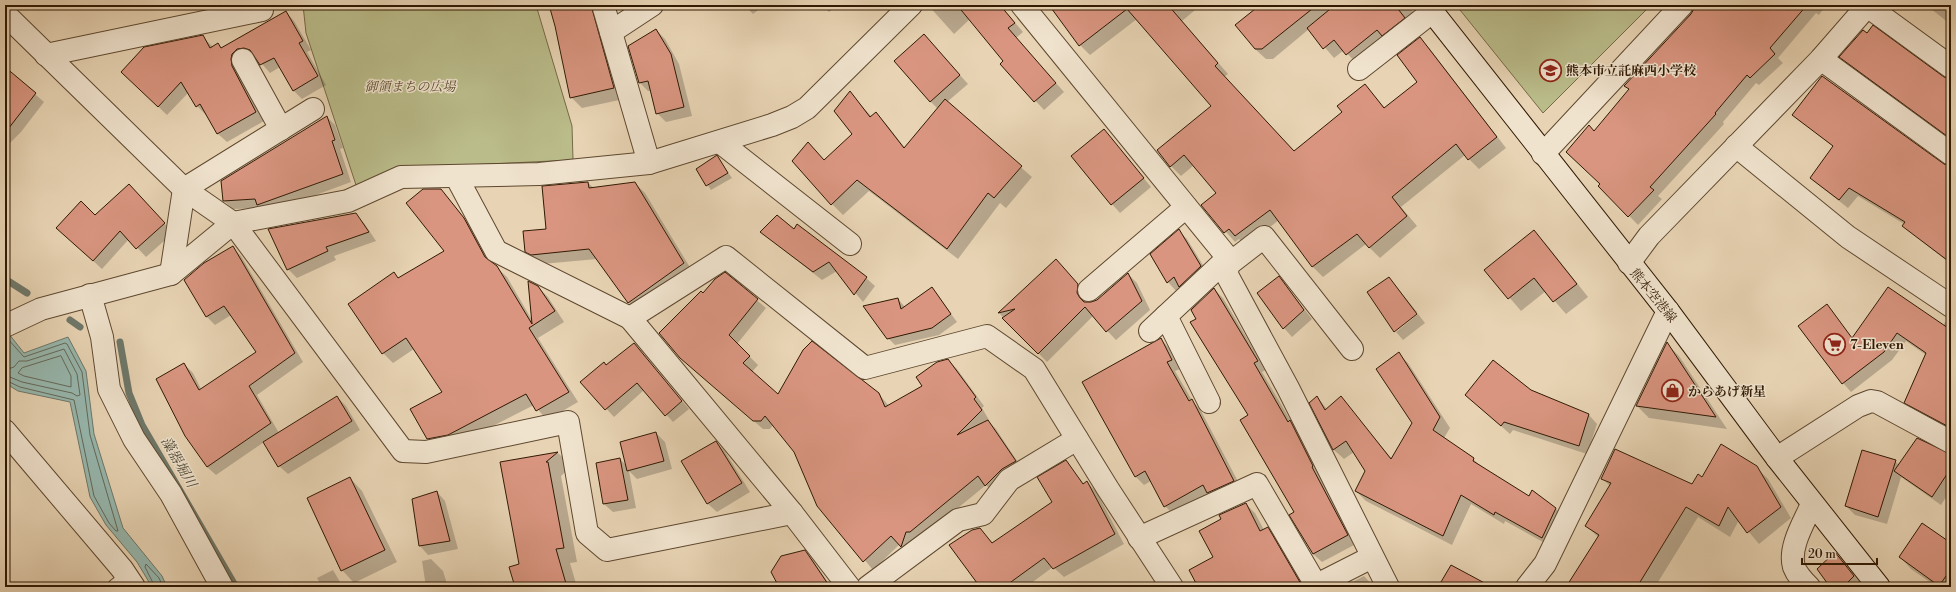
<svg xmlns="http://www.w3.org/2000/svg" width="1956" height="592" font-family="'Libre Bodoni','Noto Serif JP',serif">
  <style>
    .green { fill: #babc8a; stroke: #756a46 }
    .water { fill: #97b8af; stroke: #6e786a }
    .shadow { fill: #0003 }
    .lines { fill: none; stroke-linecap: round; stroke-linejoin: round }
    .shore { stroke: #646859; stroke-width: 1 }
    .stream { stroke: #6e786a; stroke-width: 7 }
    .building { fill: #d99580; stroke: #301903 }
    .lane-casing { stroke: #5e482f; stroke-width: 17 }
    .street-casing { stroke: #5e482f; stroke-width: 24 }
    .secondary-casing { stroke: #301903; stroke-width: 24 }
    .lane { stroke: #f0e3ce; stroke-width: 15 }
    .street { stroke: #f0e3ce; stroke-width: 22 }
    .secondary { stroke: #f0e3ce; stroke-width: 22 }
    .labels { text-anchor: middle; stroke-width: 3; stroke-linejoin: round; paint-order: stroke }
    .poi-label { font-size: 13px; font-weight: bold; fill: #301903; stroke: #f0e3ce; text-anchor: start }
    .park-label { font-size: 13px; font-style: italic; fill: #594a2c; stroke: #f0e3ce }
    .street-label { font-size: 13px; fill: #301903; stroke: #f0e3ce }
    .water-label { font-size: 14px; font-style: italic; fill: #4f4937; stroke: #f0e3ce }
  </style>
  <rect width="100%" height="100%" fill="#e8d4b4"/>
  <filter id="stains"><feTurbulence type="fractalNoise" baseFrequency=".005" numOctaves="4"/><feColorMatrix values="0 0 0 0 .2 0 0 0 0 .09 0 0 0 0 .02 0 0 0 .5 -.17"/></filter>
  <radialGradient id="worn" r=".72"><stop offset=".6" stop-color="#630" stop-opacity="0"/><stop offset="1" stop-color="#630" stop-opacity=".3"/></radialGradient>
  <g class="green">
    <path d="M303,5H536L572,126L573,160L404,168L357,188L306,33Z"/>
    <path d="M1456,5H1651L1543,113Z"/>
  </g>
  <path class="water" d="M5,329L24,353L68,337L86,371L94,434L123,528L162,576L167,587H152L137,562L106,525L90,497L70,402L18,391L5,383V361L10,359L5,352Z"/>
  <g class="shadow">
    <path d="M550,5H607L624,99L582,108L571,97L556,26Z"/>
    <path d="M744,5H765L753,14Z"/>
    <path d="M822,5H838L829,12Z"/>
    <path d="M928,5H1000L1023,32L1016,38L1064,92L1044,110L1002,64L1005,61L970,19L954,34Z"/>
    <path d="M1056,5H1201L1182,21L1228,74L1224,77L1295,152L1343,113L1365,86L1386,109L1418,82L1420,39L1430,49L1506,148L1479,169L1465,155L1401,207L1417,226L1380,258L1366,244L1323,277L1313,267L1279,220L1246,246L1239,239L1235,242L1202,205L1217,193L1194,165L1181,176L1171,166L1212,106L1137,19L1090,55L1080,45L1052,8Z"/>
    <path d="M1262,5H1408L1419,20L1357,64L1344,50L1334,58L1309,29L1273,59H1266L1255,49Z"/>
    <path d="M1697,5H1826L1819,15L1816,13L1778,58L1783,63L1759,85L1756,83L1723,122L1724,124L1658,196L1662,199L1638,225L1600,186L1595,132L1630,90L1625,86L1692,14Z"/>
    <path d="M1926,5H1951V27L1945,20Z"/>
    <path d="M286,12L294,21L311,50L307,52L326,85L302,99L293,90L280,67L270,73L256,57L252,56L247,91L264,121L227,142L218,134L207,114L206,115L197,106L189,92L167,115L131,81L202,36L213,47L218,45L222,49Z"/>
    <path d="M656,30L665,39L679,64L692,116L666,122L657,113L652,91H648L640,83Z"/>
    <path d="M932,44L968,84L947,102L1032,177L1006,208L1000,203L958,259L869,191L843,215L832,204L819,155L825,161L854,134L850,93L872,117L876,114L887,125L905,148L938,109L930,101Z"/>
    <path d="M1841,57L1951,79V140L1849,65Z"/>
    <path d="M5,68L44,102L21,132L5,148Z"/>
    <path d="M1793,115L1951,167V264L1912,234L1903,226L1904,224L1858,196L1848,208L1820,186L1811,178L1834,147Z"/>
    <path d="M327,117L335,125L343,148L340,149L351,182L267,213L262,208L233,209L224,201Z"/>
    <path d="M1104,130L1151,187L1120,213L1112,204Z"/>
    <path d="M717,157L732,178L711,190L697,169Z"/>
    <path d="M588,183L594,188L635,183L645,193L694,274L639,312L628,302L597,259L542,264L537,262L526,251Z"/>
    <path d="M441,190L474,230L492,263L507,277L532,320L538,287L548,297L564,322L538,338L578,402L547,420L534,405L458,444L437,449L427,439L443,392L414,349L393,363L383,353L394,274L399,279L445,251Z"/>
    <path d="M138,194L173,233L146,257L129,239L102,269L66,236L95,216Z"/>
    <path d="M356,215L364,223L376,241L334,256L336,260L297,278L288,269Z"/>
    <path d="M794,231L866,278L875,286L863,302L837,271L822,280L761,232Z"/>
    <path d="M1179,231L1187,239L1209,275L1188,295L1180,287L1176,291L1168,282Z"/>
    <path d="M1534,232L1546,244L1588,297L1566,314L1546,291L1521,311L1486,270Z"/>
    <path d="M232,247L241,256L303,362L257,395L279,433L337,397L346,406L360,430L288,474L279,466L264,442L216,475L207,467L184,364L193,373L201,389L257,353L231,315L215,325L206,316Z"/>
    <path d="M1056,260L1087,294L1085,302L1092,303L1098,300L1128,274L1137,283L1150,310L1116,340L1093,316L1047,362L999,313Z"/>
    <path d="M725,274L766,308L737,344L758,365L752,372L778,395L878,393L889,406L924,386L948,360L957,369L984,406L982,408L989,420L988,421L996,429L1023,470L994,494L986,485L919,540L910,554L900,544L873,570L818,504L795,451L773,425L770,429H763L681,358L703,294Z"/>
    <path d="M1279,277L1312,319L1292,337L1284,328Z"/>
    <path d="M1389,278L1417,312L1395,330Z"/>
    <path d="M932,288L957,322L939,335L895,345L888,338L898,299L905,307Z"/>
    <path d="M1214,289L1223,298L1266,370L1262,372L1292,423L1299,430L1321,475L1320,476L1356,544L1322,562L1313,554L1291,515L1296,512L1250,415L1197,319Z"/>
    <path d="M1826,305L1853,339L1943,326L1945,322L1951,325V431L1914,411L1906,402L1926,355L1906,341L1892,360L1851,392L1843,383Z"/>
    <path d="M1418,314L1425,323L1403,340L1396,332Z"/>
    <path d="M1161,339L1169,348L1180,369L1175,371L1193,402L1200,409L1242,489L1174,515L1165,506L1151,481L1144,485L1135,476Z"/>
    <path d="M634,344L689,409L673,422L644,390L614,417L582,382L607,366Z"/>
    <path d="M1667,344L1679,356L1727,429L1649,418L1637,406Z"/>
    <path d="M1399,354L1408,363L1450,428L1444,438L1473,459L1483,468L1529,497L1533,492L1556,509L1566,518L1552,547L1505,521L1504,524L1471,504L1452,545L1366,501L1356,491L1366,471L1354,452L1344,459L1334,450L1311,403L1317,397L1327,409L1341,398L1392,459L1413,423Z"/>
    <path d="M1531,391L1589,415L1597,424L1587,454L1513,430L1510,434L1466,395Z"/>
    <path d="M656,433L665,442L672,469L637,479L629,471L636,508L613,512L604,504L620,459L627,466Z"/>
    <path d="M716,442L724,450L750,492L717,512L708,504L683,462Z"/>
    <path d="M558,453L572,466L561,476L577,562L570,563L577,587H516L520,565L501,463Z"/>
    <path d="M1951,455V489L1941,505L1901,477L1887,524L1855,515L1846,506L1895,461L1899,465Z"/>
    <path d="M1066,462L1084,484L1087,482L1096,491L1124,544L1064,577L1053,567L1026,587H981L979,529L993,543L1054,503Z"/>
    <path d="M1756,467L1768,479L1791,518L1759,544L1739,520L1730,537L1698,517L1655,587H1567L1599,538L1586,525L1610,486L1603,479L1693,485L1702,478Z"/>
    <path d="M350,478L362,491L397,562L354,583L342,570Z"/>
    <path d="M437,492L445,501L458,549L428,555L420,546L413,500Z"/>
    <path d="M1246,504L1255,513L1264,530L1267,528L1277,538L1306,587H1199L1214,558L1222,519Z"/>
    <path d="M1951,544V587H1937L1911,569L1900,557Z"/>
    <path d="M804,551L813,560L831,587H780Z"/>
    <path d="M1835,553L1862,585L1860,587H1831Z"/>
    <path d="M431,559L443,571L448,587H426L422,561Z"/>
    <path d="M333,570L343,587H322L317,578Z"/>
    <path d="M1364,576L1374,587H1343Z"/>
    <path d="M1151,584L1153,587H1146Z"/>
  </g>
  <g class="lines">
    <g class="shore">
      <path d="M61,356L71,376V387L24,376L18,373L22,368Z"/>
      <path d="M5,370L14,367L19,361H27L64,349L77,374L80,395L77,396L72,393L22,382L5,375"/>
      <path d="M5,380L20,387L74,400L94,496L109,523L116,531H118L90,435L82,372L67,344L65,343L24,357L7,338"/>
      <path d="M155,587L145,567L146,564L159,578L163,587"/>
    </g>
    <g class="stream">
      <path d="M5,279L27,293"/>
      <path d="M70,320L80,327"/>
      <path d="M120,342L129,393L142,425L236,587"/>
    </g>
  </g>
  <g class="building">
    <path d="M549,5H591L614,88L570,98L555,26Z"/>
    <path d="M957,5H1000L1015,23L1008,28L1056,83L1034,102L1000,64L1003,61Z"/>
    <path d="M1049,5H1168L1218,63L1215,66L1294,151L1342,112L1337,106L1365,84L1384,108L1417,82L1397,55L1420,37L1497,137L1468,160L1456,144L1392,197L1407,216L1369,248L1357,234L1312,267L1270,210L1235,236L1229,229L1224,233L1201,205L1216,193L1184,155L1170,167L1157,150L1211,106L1127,9L1079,46Z"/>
    <path d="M1260,5H1317L1262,49H1255L1235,25Z"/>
    <path d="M1335,5H1395L1405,18L1382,36L1377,30L1346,55L1334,40L1323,49L1307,28Z"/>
    <path d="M1696,5H1807L1770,48L1775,54L1750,78L1747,75L1715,113L1716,114L1650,187L1654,190L1628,217L1598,186L1600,184L1566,152L1589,125L1594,131L1629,89L1624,86L1691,14Z"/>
    <path d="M286,11L303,41L299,43L318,76L293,91L274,58L260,65L250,50L244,48L237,49L232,54L231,59L232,66L256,112L217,134L200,104L196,107L181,82L158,107L121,72L144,47L203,35L210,48L218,43L221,48Z"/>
    <path d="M1873,25L1944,77L1951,79V139L1839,57L1863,30L1867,33Z"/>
    <path d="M656,29L671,54L684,107L656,114L648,81L639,83L628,46Z"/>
    <path d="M924,34L960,75L930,102L894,61Z"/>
    <path d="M5,67L36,93L5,133Z"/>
    <path d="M1822,76L1944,164L1951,166V263L1902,226L1905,222L1849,188L1839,200L1810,178L1833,146L1792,115Z"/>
    <path d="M850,91L870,117L876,112L904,148L945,99L1022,166L994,198L988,193L947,249L857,180L831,205L792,161L808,142L824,160L852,134L834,111Z"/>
    <path d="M327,116L335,140L332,141L343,174L257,205L255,199L223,201L221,181Z"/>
    <path d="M1104,129L1144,178L1111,205L1071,156Z"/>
    <path d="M717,155L728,173L706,186L696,169Z"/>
    <path d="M588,182L589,188L635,182L684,263L628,303L589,249L531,255L525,252L523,231L546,229L542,186Z"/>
    <path d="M129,184L165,223L136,249L120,231L93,261L56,228L81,201L95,215Z"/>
    <path d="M423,189H441L464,218L485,257L497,266L532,324L528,281L538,286L555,311L529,328L569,392L536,411L526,394L448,435L427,439L410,409L442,392L406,338L382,354L348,304L394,272L398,278L444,251L406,203Z"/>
    <path d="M356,213L369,232L326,247L328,251L287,270L268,229Z"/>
    <path d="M777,215L794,229L797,224L867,277L854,295L829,262L813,272L760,232Z"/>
    <path d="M1179,229L1201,266L1179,287L1174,277L1167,283L1150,254Z"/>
    <path d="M1534,230L1577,284L1553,302L1534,278L1508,299L1484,270Z"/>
    <path d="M233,246L295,353L249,386L271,423L207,467L185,436L156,379L184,363L199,390L256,352L224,306L206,317L184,280L204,263Z"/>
    <path d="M1056,259L1078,284L1077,293L1080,298L1084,302H1091L1097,300L1128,273L1142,301L1106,332L1085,307L1038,354L1002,318L1015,309L998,313Z"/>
    <path d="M725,272L758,299L729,335L750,356L743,363L778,394L803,350L812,341L879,393L885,407L922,386L916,377L937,362L948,359L976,397L974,399L982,410L957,435L988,420L1016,461L1002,469L985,486L978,476L910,532H906L901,547L891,536L863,562L817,506L794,452L765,416L761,421H753L680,358L659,333L701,291L703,293L715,279Z"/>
    <path d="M1279,276L1304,310L1283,329L1257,293Z"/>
    <path d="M1389,277L1417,314L1394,332L1367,292Z"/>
    <path d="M932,287L951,314L932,328L887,339L863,306L898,298L901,309Z"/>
    <path d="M1888,287L1951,330V428L1904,403L1926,353L1897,333L1884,352L1842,384L1798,326L1827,304L1852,338Z"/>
    <path d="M1214,288L1258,361L1254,363L1288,422L1290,420L1313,466L1312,467L1348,535L1313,554L1289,515L1294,512L1240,420L1248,415L1190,322L1196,319L1191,310Z"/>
    <path d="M1161,338L1172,360L1167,362L1189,401L1192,399L1234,481L1207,493L1203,485L1164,507L1145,471L1135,477L1082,382Z"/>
    <path d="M1667,342L1716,417L1636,406Z"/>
    <path d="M634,343L682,401L665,416L637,383L605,410L580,382L604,362L606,365Z"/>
    <path d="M1399,352L1440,417L1433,430L1474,458L1473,461L1529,496L1532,490L1556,508L1542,538L1495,512L1494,515L1461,495L1443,536L1355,491L1365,471L1346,441L1333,450L1309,403L1317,396L1325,410L1341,396L1391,459L1412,423L1376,369Z"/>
    <path d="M1493,360L1531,390L1589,414L1579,446L1504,422L1501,426L1465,395Z"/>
    <path d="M337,396L352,421L278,467L263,442Z"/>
    <path d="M656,432L664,461L627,471L620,442Z"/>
    <path d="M1917,438L1951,454V468L1932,497L1894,471Z"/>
    <path d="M716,441L742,483L707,504L681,461Z"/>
    <path d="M1721,444L1757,466L1781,507L1747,533L1728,507L1719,526L1686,507L1637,587H1566L1599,535L1585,526L1611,483L1601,479L1615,449L1692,484L1698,474L1702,477Z"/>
    <path d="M1862,450L1896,460L1878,517L1845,506Z"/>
    <path d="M558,452L546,462H548L564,548L556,549L567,587H515L509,567L519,564L500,462Z"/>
    <path d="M620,458L628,500L603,504L596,463Z"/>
    <path d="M1066,460L1083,484L1087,481L1115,534L1053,569L1044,558L1004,587H980L949,545L972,530L980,528L992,543L1052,502L1037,477Z"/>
    <path d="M350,477L385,550L341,571L307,498Z"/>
    <path d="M437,491L450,541L419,546L412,499Z"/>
    <path d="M1246,503L1260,531L1268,527L1301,584V587H1198L1189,570L1213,557L1199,531L1221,519L1219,515Z"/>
    <path d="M1922,523L1951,543V569L1939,586L1899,557Z"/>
    <path d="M805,550L830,587H779L771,572L781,556Z"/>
    <path d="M1835,552L1854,576L1843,587H1830L1817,569Z"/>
    <path d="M1451,565L1492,587H1438Z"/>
  </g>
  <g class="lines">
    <defs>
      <path id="lane" d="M115,587L128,577"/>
      <g id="street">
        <path d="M603,5L649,163"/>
        <path d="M1022,5L1228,258L1227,275L1288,388L1388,587"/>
        <path d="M1866,5L1951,67"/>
        <path d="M5,14L184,189L233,223L403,451L426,452L568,422L587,533L607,550L792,513"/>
        <path d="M611,32L652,5"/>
        <path d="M46,55L262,10"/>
        <path d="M1821,59L1951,154"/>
        <path d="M243,60L281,129"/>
        <path d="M1359,69L1432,12"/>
        <path d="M720,142L850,244"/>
        <path d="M1736,146L1848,237L1951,306"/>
        <path d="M1543,154L1682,5"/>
        <path d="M456,176L496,251L630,318L792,513L849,587"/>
        <path d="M1629,263L1649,236L1821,59L1868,5"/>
        <path d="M1229,264L1264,237L1352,349"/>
        <path d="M171,274L184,189L313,109"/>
        <path d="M1089,290L1186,207"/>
        <path d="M90,295L102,337L109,389L134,439L171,494L222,587"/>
        <path d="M1166,316L1209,402"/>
        <path d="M630,318L726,257L865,368L987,336L1034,369L1108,489L1172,587"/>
        <path d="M5,326L41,309L171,274L233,223L348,201L401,177L539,174L649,163L772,125L792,117L807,108L911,5"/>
        <path d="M1150,331L1228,258"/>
        <path d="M5,431L122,569L134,587"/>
        <path d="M1777,458L1858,406L1871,401L1877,402L1951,442"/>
        <path d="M1139,538L1257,484L1316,585"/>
        <path d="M868,587L958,520L983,514L1009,480L1077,439"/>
        <path d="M1313,587L1372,557"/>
        <path d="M1527,587L1545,564L1668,311"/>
        <path d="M1809,587C1803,581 1797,575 1794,567C1788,547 1805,521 1812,504"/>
      </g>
      <path id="secondary" d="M1427,5L1668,311L1777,458L1879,587"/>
    </defs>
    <use href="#lane" class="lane-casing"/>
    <use href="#street" class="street-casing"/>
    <use href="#secondary" class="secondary-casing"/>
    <use href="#lane" class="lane"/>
    <use href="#street" class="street"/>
    <use href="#secondary" class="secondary"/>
  </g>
  <defs>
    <symbol id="school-ring" viewBox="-11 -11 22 22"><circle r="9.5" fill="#f0e3ce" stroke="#8f2418" stroke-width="1.5"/><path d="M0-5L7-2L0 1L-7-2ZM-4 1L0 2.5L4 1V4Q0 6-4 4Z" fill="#8f2418"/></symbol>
    <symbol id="supermarket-ring" viewBox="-11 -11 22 22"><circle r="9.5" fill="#f0e3ce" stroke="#8f2418" stroke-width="1.5"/><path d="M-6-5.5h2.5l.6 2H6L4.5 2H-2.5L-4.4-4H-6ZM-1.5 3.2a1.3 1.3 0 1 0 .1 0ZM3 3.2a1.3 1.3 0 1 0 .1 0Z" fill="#8f2418"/></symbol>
    <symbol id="shop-ring" viewBox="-11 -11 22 22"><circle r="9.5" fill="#f0e3ce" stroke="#8f2418" stroke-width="1.5"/><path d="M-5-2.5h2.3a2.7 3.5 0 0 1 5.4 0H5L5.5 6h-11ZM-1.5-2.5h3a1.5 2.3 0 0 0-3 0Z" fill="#8f2418"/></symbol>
  </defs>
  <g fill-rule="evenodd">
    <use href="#school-ring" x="1538" y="58" width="25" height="25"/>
    <use href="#supermarket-ring" x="1822" y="332" width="25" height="25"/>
    <use href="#shop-ring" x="1660" y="378" width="25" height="25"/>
  </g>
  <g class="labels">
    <g class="poi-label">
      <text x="1566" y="75">熊本市立託麻西小学校</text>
      <text x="1850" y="349">7-Eleven</text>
      <text x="1688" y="396">からあげ新星</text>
    </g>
    <g class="park-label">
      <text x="410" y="91">御領まちの広場</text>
    </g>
    <g class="street-label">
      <text transform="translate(1654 295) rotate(51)" y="5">熊本空港線</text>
    </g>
    <g class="water-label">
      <text transform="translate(179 462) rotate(60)" y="5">藻器堀川</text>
    </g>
  </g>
  <rect width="1956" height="592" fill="none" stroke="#e8d4b4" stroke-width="20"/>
  <rect x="6" y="6" width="1944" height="580" fill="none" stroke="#301903" stroke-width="2"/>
  <rect x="10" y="10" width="1936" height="572" fill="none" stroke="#301903"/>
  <path d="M1802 558v6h75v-6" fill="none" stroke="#301903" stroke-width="2"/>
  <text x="1808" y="558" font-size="12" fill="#301903" stroke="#f0e3ce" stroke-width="3" paint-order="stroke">20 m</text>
  <rect width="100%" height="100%" filter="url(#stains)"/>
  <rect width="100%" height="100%" fill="url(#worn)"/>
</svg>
